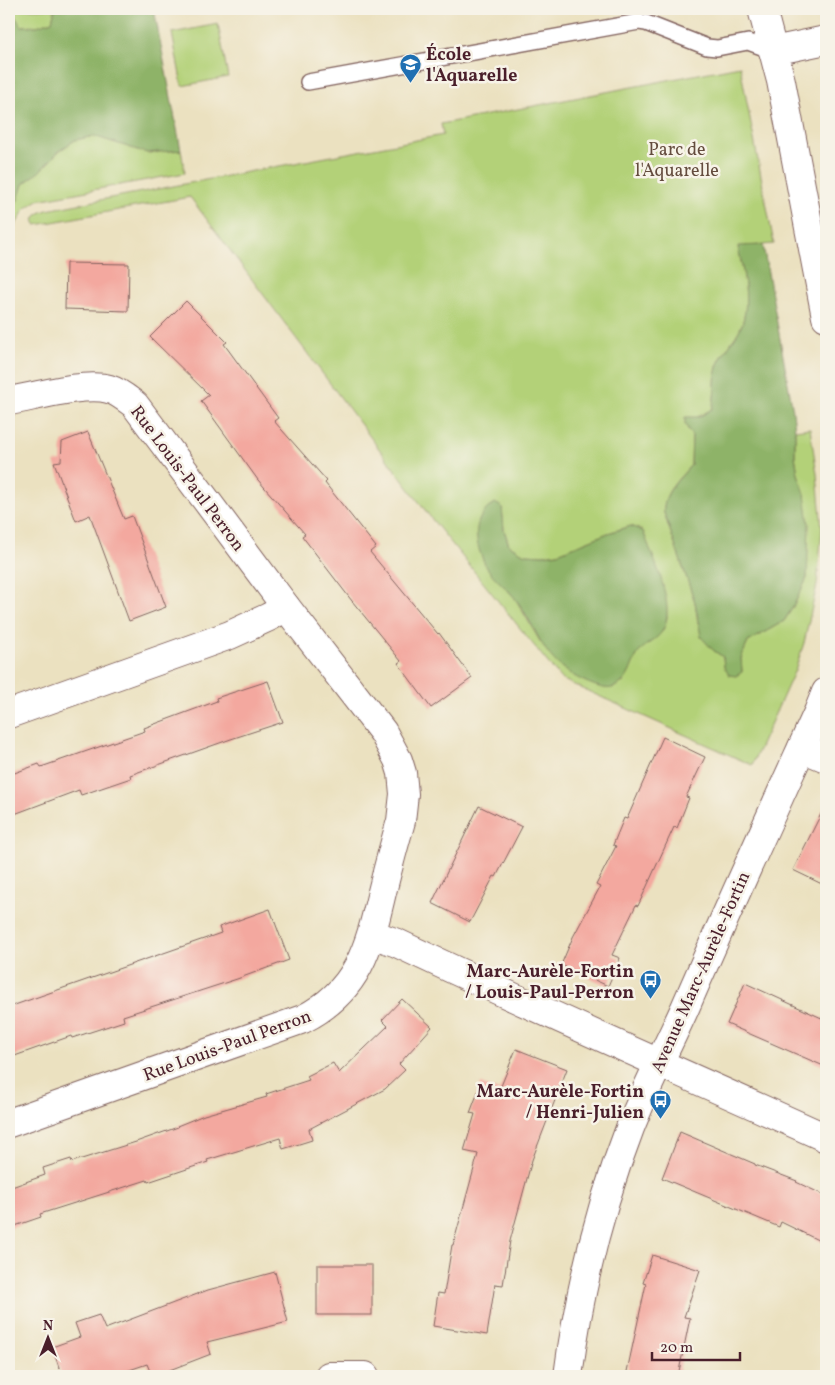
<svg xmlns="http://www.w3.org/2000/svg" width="835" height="1385" font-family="Vollkorn,serif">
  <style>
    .green { fill: #b3d178; stroke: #7e7852; fill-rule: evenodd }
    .forest { fill: #8eb368; stroke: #6c694a }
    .building { fill: #f3a89f }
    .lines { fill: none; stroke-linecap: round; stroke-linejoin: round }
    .service-casing { stroke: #82635f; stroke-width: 18 }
    .minor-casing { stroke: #82635f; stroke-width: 30 }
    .service { stroke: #fff; stroke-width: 15 }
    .minor { stroke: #fff; stroke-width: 28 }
    .labels { text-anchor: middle; stroke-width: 5; stroke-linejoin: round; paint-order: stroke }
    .poi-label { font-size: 18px; font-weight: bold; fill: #4a1f2b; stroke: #f7f3e8; text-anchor: end }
    .park-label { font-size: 18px; fill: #644c3e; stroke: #f7f3e8 }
    .street-label { font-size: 18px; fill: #4a1f2b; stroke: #f7f3e8 }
  </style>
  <rect width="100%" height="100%" fill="#f7f3e8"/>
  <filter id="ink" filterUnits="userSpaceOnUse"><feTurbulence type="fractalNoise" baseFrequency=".02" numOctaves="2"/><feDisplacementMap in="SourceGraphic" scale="10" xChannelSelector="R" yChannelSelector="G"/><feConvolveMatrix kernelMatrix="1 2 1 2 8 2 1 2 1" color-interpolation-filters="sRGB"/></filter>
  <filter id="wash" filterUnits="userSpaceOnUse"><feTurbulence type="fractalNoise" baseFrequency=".0096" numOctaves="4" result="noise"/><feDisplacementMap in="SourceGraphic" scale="20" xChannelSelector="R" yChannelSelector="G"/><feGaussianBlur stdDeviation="1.12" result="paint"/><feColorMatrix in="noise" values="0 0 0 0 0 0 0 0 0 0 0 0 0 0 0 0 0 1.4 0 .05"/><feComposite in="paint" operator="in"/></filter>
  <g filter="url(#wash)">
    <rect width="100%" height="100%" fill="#ebe1c0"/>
    <g class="green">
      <path d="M13,9H55L52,21L37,26H21L13,13Z"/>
      <path d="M218,24L228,77L182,86L172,33Z"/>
      <path d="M740,66L774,244L738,247C743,272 751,302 741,327C735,340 721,354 717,367C714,380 716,395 712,409L685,424L692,436L691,465C679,479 662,493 664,513L695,602L698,623L713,650L723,657L724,667L742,672L741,658L748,642L784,621L793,607L807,578L805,494L798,474L795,456V430L810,428L817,474L822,529L817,585L804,643L795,670L752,765L561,679L431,518L190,197L36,225L34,219L39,213L47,210L443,135L441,124ZM502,508L504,530L509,545L525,554L542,555L558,553L608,533L631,526L643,531L664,591L667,618L661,633L639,651L623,683L541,643L515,598L487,567L480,548Z"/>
      <path d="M94,136L147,153L181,150L185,173L38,200L25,209L15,226L9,227V207L18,200L23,184L39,172L59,151L75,140Z"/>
    </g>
    <g class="forest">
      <path d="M9,9H13V13L21,26H37L52,21L55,9H154L181,150L147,153L94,136L75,140L59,151L39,172L23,184L18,200L9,207Z"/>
      <path d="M763,245L793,411L795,430V456L798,474L805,494L809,524L807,578L793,607L784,621L748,642L741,658L742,672L736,676L729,675L724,667L723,657L713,650L701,637L695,602L664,513C662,493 679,480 691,465L692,436L685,424V417H699L712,409C716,394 714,379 717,367C721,354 735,340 741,327C751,302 743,272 738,246Z"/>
      <path d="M495,503L502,507L504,530L509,545L525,554L542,555L558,553L608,533L631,526L643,531C652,556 679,609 661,633C656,640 646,644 641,650C629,663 633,681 612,688C605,690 593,685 586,682C540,662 541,632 514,597C506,587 493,578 486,566C474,543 470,518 495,503Z"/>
    </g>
    <g id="blocks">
      <g class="building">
        <path d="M66,263L129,264L128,311L65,309Z"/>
        <path d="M186,301L227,342L224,344L278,418L274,421L327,481L325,483L376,547L370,552L438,634L439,633L472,678L431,708L398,663L401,661L352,601L302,536L305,534L258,480L201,401L209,395L150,337Z"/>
        <path d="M88,432L124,519L132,516L166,607L129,621L90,515L76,521L54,462L61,461L62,442Z"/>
        <path d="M268,681L283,722L231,739L130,775L131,778L81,795L79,790L9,816V775L39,764L41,767L145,731L144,728L217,701L216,698Z"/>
        <path d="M663,737L705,757L686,797L689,798L677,828L674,827L638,906L636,905L612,955L620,958L608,986L561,965L573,937L600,887L596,885L616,846L613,845L624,818L627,819Z"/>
        <path d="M826,804V886L793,870Z"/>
        <path d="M479,806L522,827L496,877L494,876L470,922L432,903Z"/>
        <path d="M270,909L289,960L237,979L123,1016L124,1021L72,1038L71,1036L9,1058V1007L221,933L219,927Z"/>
        <path d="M745,983L826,1020V1067L727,1024Z"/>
        <path d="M402,999L432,1027L399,1064L405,1070L385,1089L309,1129L312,1140L283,1149L280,1138L207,1160L208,1162L148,1182L147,1180L40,1214L41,1217L9,1228V1188L45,1175L43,1168L71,1159L72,1162L136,1142L178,1127L177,1126L204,1115L267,1097L266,1094L309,1080L307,1076L333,1063L339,1073L388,1026L382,1020Z"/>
        <path d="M516,1049L567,1069L532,1160L510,1241L503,1285L495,1284L487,1335L433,1326L438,1293L444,1294L452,1245H453L478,1154L464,1151L475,1114L470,1113L481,1084L499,1091Z"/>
        <path d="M680,1132L755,1164V1165L797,1181L796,1182L826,1196V1244L781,1222L779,1227L662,1178Z"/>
        <path d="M652,1255L700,1270L684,1317L690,1318L678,1376H626L646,1284L643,1283Z"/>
        <rect x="317" y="1265" width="55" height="50"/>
        <path d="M275,1272L288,1322L207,1342L211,1354L154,1376H152L147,1364L112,1376H62L52,1347L80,1337L75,1323L99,1315L105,1329L208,1290Z"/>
      </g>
    </g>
  </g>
  <g filter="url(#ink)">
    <use href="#blocks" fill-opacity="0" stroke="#82635f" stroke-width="1"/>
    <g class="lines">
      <defs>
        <path id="service" d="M308,82L639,22L646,23L707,47L717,48L748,42L773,51"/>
        <g id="minor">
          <path d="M762,9L781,81L826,317"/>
          <path d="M773,51L826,40"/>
          <path d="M9,401C34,397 85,382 109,389C119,392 127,399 135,405L286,607L383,732L398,760L402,773L404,794L401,821C394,845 388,868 382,892C369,948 358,991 303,1019L9,1123"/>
          <path d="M9,714L230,635L269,617L286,607"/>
          <path d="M802,748L826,758"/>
          <path d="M372,934L397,943C539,1011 683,1073 826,1138"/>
          <path d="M329,1376H365"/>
          <path d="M568,1376C579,1292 599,1208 630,1128C646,1087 667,1048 685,1008C728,909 773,811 818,712L826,692"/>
        </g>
      </defs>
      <use href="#service" class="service-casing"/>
      <use href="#minor" class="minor-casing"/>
      <use href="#service" class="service"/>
      <use href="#minor" class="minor"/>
    </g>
  </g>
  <defs>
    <symbol id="school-pin" viewBox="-11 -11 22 30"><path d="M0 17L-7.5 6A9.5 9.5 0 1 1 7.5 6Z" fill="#1f6fb2" stroke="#f7f3e8"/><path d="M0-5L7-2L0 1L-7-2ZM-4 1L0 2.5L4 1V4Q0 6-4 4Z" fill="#fff"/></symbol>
    <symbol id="bus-pin" viewBox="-11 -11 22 30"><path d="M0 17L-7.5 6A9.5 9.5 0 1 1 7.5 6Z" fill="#1f6fb2" stroke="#f7f3e8"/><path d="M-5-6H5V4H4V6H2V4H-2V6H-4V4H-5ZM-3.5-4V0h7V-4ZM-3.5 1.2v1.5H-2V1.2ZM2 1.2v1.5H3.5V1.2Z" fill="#fff"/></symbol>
  </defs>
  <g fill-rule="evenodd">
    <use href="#school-pin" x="398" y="52" width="25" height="34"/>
    <use href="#bus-pin" x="638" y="968" width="25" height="34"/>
    <use href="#bus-pin" x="648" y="1088" width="25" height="34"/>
  </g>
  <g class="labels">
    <g class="poi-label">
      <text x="426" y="60" text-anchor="start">École<tspan x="426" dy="21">l'Aquarelle</tspan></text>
      <text x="634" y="977">Marc-Aurèle-Fortin<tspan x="634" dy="21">/ Louis-Paul-Perron</tspan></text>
      <text x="644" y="1097">Marc-Aurèle-Fortin<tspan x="644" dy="21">/ Henri-Julien</tspan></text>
    </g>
    <g class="park-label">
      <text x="677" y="155">Parc de<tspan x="677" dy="21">l'Aquarelle</tspan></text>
    </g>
    <g class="street-label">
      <text transform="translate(188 478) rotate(53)" y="6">Rue Louis-Paul Perron</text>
      <text transform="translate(700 972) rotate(-66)" y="6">Avenue Marc-Aurèle-Fortin</text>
      <text transform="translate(227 1045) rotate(-20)" y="6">Rue Louis-Paul Perron</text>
    </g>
  </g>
  <rect width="835" height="1385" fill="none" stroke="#f7f3e8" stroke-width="30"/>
  <g transform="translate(48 1338)" stroke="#f7f3e8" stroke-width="4" paint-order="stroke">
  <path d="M0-4L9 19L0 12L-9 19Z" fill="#4a1f2b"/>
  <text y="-8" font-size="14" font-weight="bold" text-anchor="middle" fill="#4a1f2b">N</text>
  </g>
  <path d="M652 1352v8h88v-8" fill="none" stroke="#4a1f2b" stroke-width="2.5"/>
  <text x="660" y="1352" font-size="15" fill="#4a1f2b" stroke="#f7f3e8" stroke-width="4" paint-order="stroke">20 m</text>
</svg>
